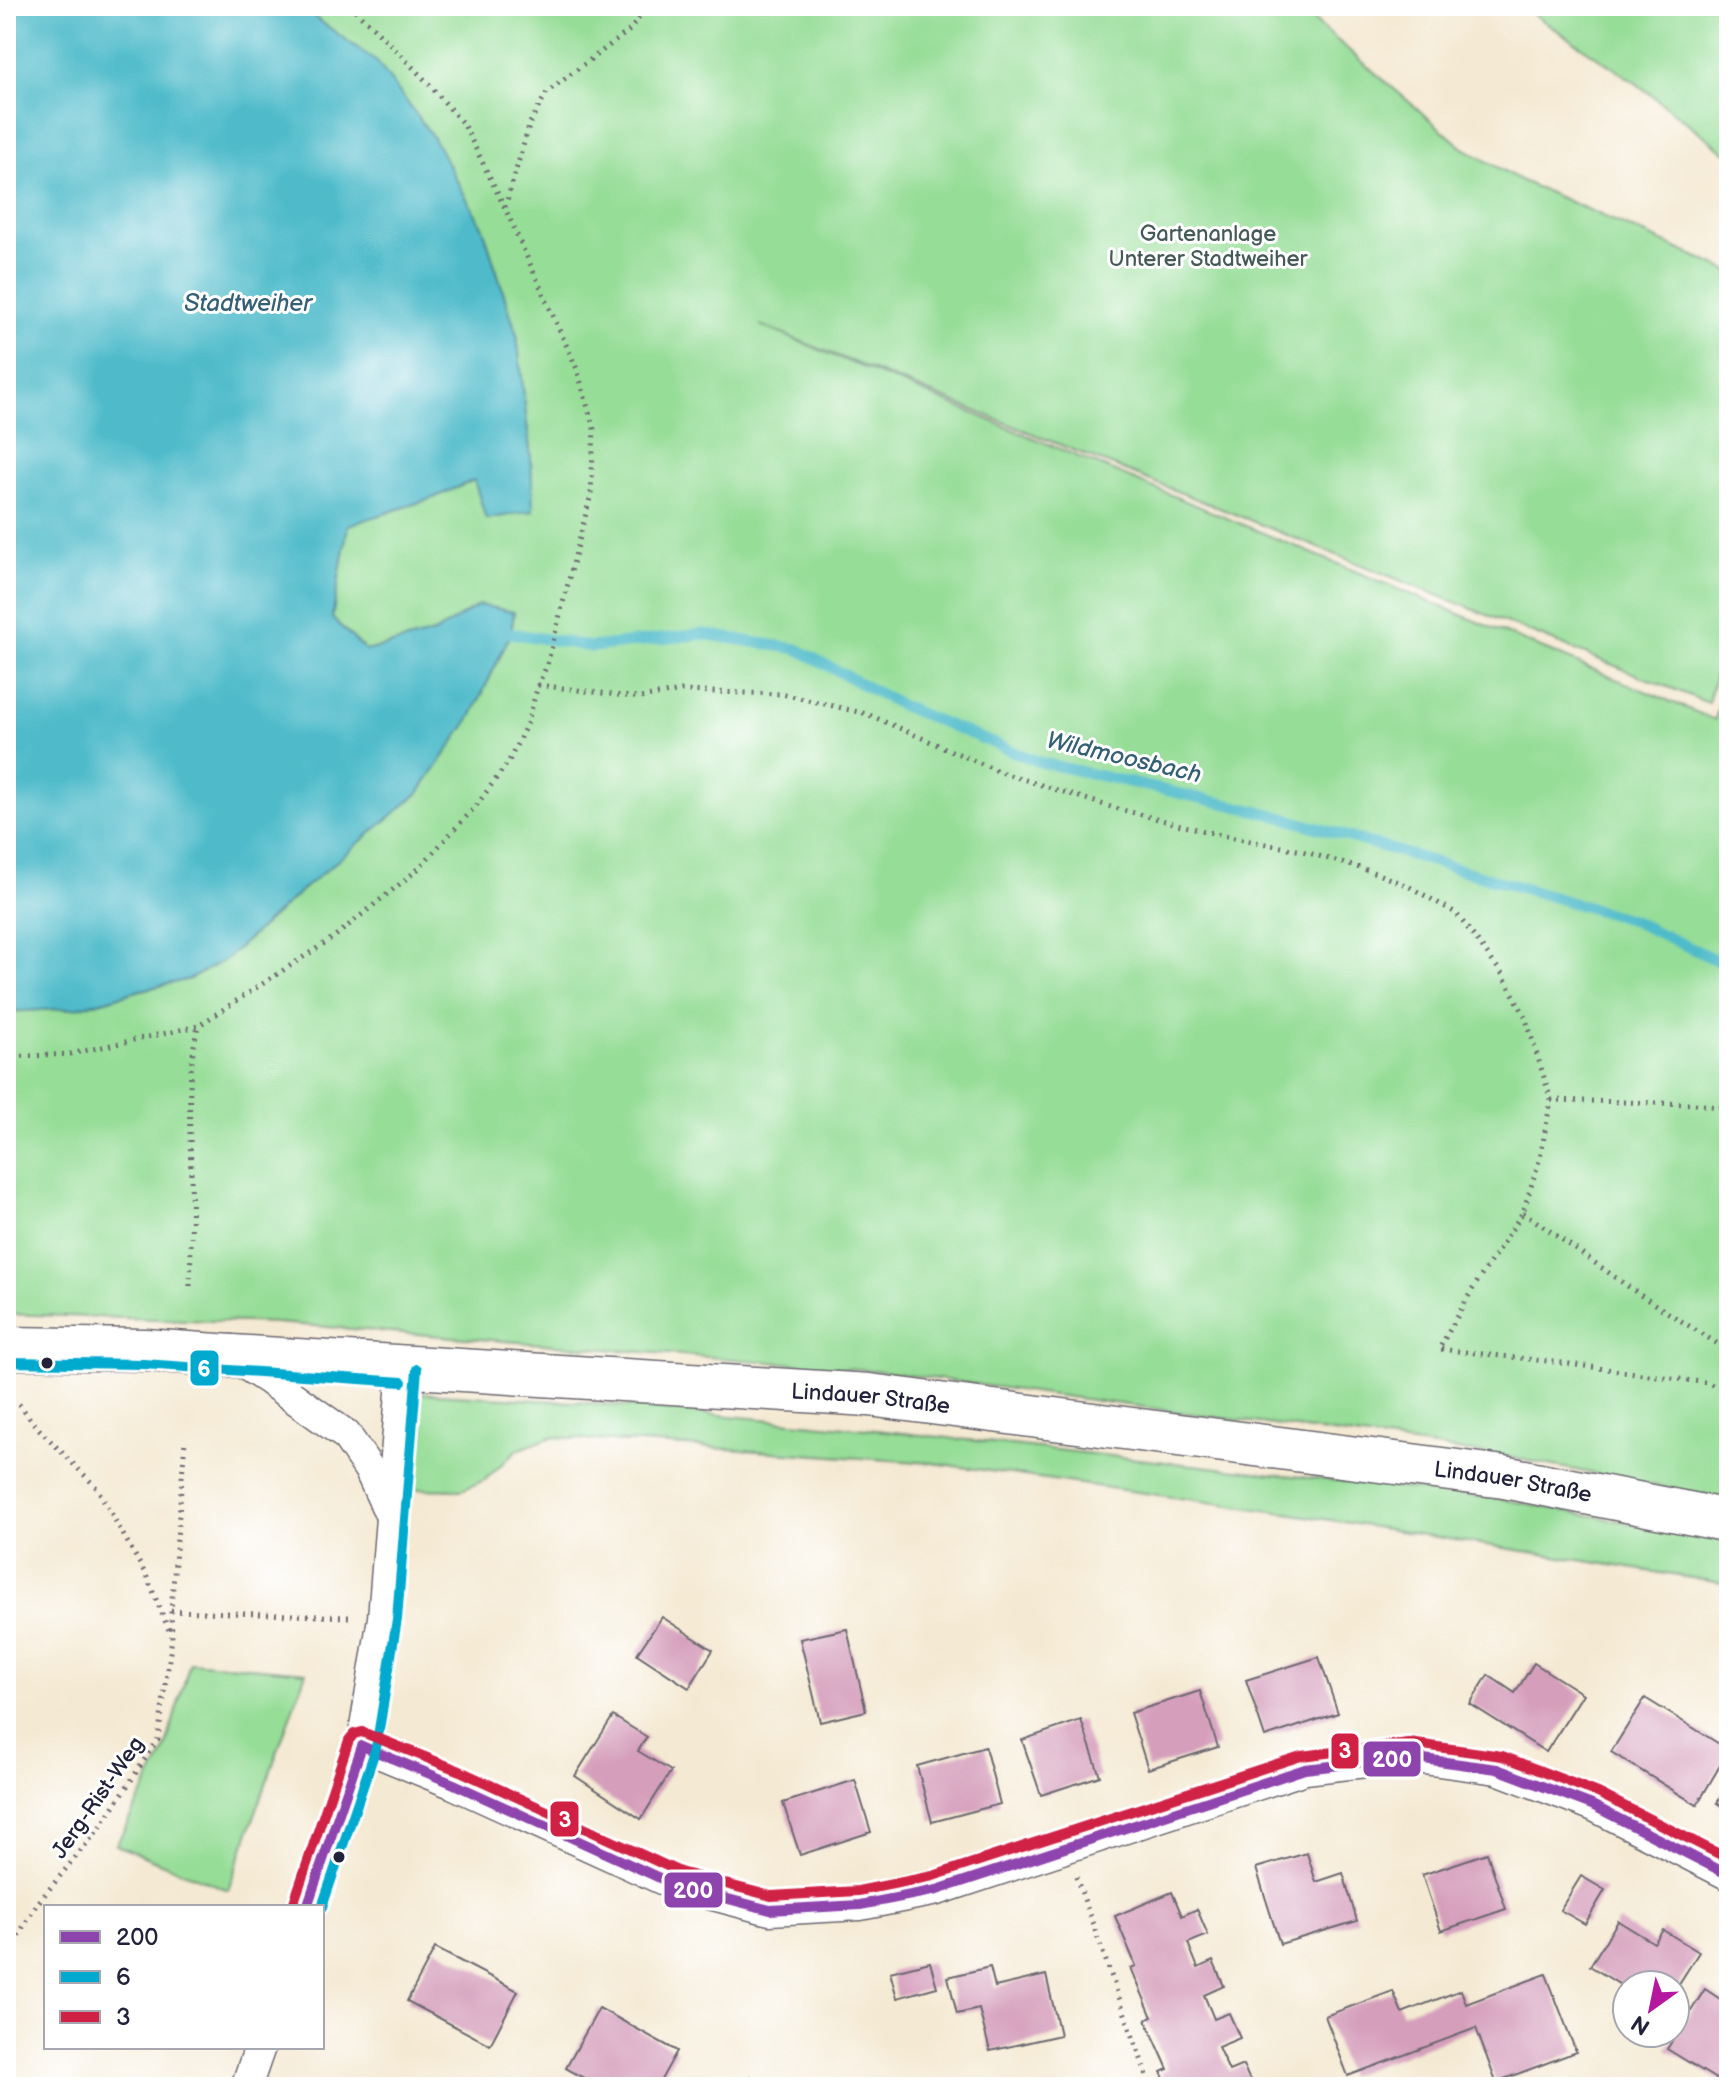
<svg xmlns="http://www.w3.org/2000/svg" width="1735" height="2093" font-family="'Balsamiq Sans',sans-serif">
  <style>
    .green { fill: #96dd97; stroke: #5c8069; stroke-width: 2 }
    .water { fill: #4fbbca; stroke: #386e82; stroke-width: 2 }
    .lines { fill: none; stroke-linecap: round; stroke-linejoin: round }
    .stream { stroke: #4fbbca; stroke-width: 11 }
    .building { fill: #d59fbc }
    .minor-casing { stroke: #6c6870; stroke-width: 33 }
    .secondary-casing { stroke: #6c6870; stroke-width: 45 }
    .path { stroke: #6c6870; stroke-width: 5; stroke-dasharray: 2 6; stroke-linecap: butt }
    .minor { stroke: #fff; stroke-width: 30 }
    .secondary { stroke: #fff; stroke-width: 42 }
    .secondary-bridge-casing { stroke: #6c6870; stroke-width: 45; stroke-linecap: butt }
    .secondary-bridge { stroke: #fff; stroke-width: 42 }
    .bus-1-casing { stroke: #fff; stroke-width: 16 }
    .bus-2-casing { stroke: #fff; stroke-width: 16 }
    .bus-3-casing { stroke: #fff; stroke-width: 16 }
    .bus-1 { stroke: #8e44ad; stroke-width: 10 }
    .bus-2 { stroke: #00a9ce; stroke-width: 10 }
    .bus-3 { stroke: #d02044; stroke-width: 10 }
    .bus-dot { fill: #22223b; stroke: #fff; stroke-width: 3 }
    .labels { text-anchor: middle; stroke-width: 6; stroke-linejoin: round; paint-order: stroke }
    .park-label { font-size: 22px; fill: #455a57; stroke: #fff }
    .street-label { font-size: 22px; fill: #22223b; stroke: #fff }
    .water-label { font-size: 24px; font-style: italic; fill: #345f74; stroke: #fff }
    .line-badge { stroke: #fff; stroke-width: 3 }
    .badge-label { font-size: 22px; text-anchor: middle; font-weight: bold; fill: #fff }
  </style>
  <rect width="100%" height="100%" fill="#fff"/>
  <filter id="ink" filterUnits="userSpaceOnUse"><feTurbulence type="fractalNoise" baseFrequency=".0125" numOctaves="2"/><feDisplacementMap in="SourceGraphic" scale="16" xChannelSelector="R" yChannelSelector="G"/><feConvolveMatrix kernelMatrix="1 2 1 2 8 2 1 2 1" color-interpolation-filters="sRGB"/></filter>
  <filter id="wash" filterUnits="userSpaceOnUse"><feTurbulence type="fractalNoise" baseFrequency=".006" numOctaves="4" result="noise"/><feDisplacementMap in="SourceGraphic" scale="32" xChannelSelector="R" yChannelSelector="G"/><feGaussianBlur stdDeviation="1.8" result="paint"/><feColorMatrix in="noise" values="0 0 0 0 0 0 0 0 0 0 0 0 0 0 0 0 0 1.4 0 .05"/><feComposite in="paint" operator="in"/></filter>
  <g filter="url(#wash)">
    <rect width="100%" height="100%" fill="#f4e9d2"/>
    <g class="green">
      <path d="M299,6H1297L1462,147L1522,181L1729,271V618L1708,703L760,325L1715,720L1729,665V1500L1508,1457L871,1370L276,1323L6,1314V1012L77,1008L141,990L190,979L226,959L302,890L471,717L511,633L514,612L479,605L434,633L366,651L332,618L348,525L433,498L474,480L532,511L531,459L517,335L483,228L432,136L377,63Z"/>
      <path d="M1521,6H1729V155L1636,83Z"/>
      <path d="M419,1393L591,1403L867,1429L1501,1499L1729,1541V1584L1293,1514L933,1463L552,1437L517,1450L485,1480L462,1490L409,1489Z"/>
      <path d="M190,1662L306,1672L228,1890L116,1845L164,1753Z"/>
    </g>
    <path class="water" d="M6,6H299L377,62L432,136L483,228L517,335L531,459L533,511L486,519L474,480L433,498L348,525L332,618L366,651L434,633L479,605L514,612L511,633L471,717L419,793L302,890L226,959L190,979L141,990L77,1008L6,1012Z"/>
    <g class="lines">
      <path class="stream" d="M511,633L592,647L703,634L797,649L902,706L1039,762L1271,814L1631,920L1729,966"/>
    </g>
    <g id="blocks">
      <g class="building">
        <path d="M662,1617L713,1650L689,1688L637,1654Z"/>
        <path d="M847,1629L866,1711L820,1722L800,1639Z"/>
        <path d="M1319,1657L1338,1713L1265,1737L1246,1680Z"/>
        <path d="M1534,1663L1583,1694L1546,1752L1470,1704L1488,1675L1515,1693Z"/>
        <path d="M1200,1691L1218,1747L1148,1769L1130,1713Z"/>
        <path d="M1645,1698L1729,1750L1697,1805L1611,1752Z"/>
        <path d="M613,1716L647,1737L638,1751L671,1771L641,1819L575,1776Z"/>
        <path d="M1081,1720L1100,1776L1041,1795L1022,1740Z"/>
        <path d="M985,1747L1000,1804L932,1822L917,1766Z"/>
        <path d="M855,1780L871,1832L800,1855L783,1803Z"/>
        <path d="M1729,1783V1809L1717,1803Z"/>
        <path d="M1307,1853L1316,1882L1343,1873L1357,1921L1280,1944L1256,1868Z"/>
        <path d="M1487,1853L1506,1909L1441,1931L1422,1875Z"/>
        <path d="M1581,1876L1605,1890L1585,1924L1560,1910Z"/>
        <path d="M1172,1892L1182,1916L1197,1909L1208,1935L1188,1943L1198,1968L1213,1961L1224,1986L1204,1995L1214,2019L1229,2013L1240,2038L1218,2047L1229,2071L1243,2065L1253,2087H1168L1161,2072L1168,2069L1146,2020L1152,2017L1131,1968L1136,1966L1115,1916Z"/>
        <path d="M1618,1921L1654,1943L1663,1930L1699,1952L1675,1990V1985H1627V1989L1590,1966Z"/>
        <path d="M435,1948L518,1991L490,2045L407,2001Z"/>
        <path d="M930,1962L937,1987L897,1998L890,1972Z"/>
        <path d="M990,1967L995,1987L1046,1975L1060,2035L990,2051L979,2009L957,2014L948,1977Z"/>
        <path d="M1546,1974L1576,2052L1496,2082L1476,2028L1348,2076L1325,2016L1393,1991L1402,2013L1461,1990L1466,2004Z"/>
        <path d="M1705,1989L1729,2005V2087L1667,2049Z"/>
        <path d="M599,2008L677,2051L657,2087H600L566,2068Z"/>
        <path d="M750,2076L770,2087H744Z"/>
      </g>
    </g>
  </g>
  <g filter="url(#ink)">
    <use href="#blocks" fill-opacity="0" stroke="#6c6870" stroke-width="2"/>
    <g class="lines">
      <defs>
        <g id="minor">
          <path d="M235,1358L269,1380L346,1435L369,1469L389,1512"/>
          <path d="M362,1746L454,1784L675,1885L770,1910L860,1905L937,1890L1305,1769L1409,1757L1497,1769L1592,1805L1729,1875"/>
          <path d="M307,1907L362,1746L383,1618L403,1368"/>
          <path d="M246,2087L260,2047"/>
        </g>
        <g id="secondary">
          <path d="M6,1348L145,1350"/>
          <path id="s1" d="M232,1356L869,1395L1504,1477L1729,1521"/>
        </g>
      </defs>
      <use href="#minor" class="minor-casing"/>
      <use href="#secondary" class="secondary-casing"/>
      <g class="path">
        <path d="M505,207L530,123L547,92L630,30L648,6"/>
        <path d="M538,685L640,698L681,691L782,694L867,714L1000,772L1111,807L1224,836L1302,851L1370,871L1408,886L1456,913L1503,975L1525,1016L1551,1100L1540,1158L1523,1212L1472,1290L1439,1349L1555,1362L1708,1383L1729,1392"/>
        <path d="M6,1057L70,1054L198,1026L334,937L416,871L476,806L509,761L528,721L538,685L547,665L591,494L594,429L577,369L505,208L464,125L428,83L384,38L356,11L349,6"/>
        <path d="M1551,1100L1694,1104L1729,1108"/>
        <path d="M1523,1212L1643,1297L1729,1351"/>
        <path d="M190,1286C191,1249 192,1211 191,1174C190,1125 186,1074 198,1026"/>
        <path d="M19,1404L35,1425L97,1488L146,1575L170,1633"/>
        <path d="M171,1611L350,1617"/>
        <path d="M1076,1877L1151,2087"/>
        <path d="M6,1956L37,1904L102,1825L158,1739L172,1638L171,1611L185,1441"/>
      </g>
      <use href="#minor" class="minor"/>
      <use href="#secondary" class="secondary"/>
      <defs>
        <path id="secondary-bridge" d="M145,1350L232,1356"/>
      </defs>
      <use href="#secondary-bridge" class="secondary-bridge-casing"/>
      <use href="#secondary-bridge" class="secondary-bridge"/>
      <defs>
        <g id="bus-1">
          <path d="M362,1746L454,1784L675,1885L770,1910L860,1905L937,1890L1305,1769L1409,1757L1497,1769L1592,1805L1729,1875"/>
          <path d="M307,1907L362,1746"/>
        </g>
        <g id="bus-2">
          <path d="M6,1362L144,1364L402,1382"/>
          <path d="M322,1907L376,1748L397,1619L417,1369"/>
        </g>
        <path id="bus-3" d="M294,1902L349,1740L354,1734L362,1732L460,1771L680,1872L771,1896L858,1891L933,1876L1301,1756L1409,1743L1502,1756L1598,1793L1729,1859"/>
      </defs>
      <use href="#bus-1" class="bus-1-casing"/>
      <use href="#bus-2" class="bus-2-casing"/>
      <use href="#bus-3" class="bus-3-casing"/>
      <use href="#bus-1" class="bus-1"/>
      <use href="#bus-2" class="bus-2"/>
      <use href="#bus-3" class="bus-3"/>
    </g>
  </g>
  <g class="bus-dot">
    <circle cx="47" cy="1363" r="7"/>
    <circle cx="339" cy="1857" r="7"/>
  </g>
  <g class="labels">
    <g class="park-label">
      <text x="1208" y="241">Gartenanlage<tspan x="1208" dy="25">Unterer Stadtweiher</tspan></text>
    </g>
    <g class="street-label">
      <text dy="8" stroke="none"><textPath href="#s1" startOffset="640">Lindauer Straße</textPath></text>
      <text dy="8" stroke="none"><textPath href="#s1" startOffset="1288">Lindauer Straße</textPath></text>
      <text transform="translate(97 1797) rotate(-55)" y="8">Jerg-Rist-Weg</text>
    </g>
    <g class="water-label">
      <text x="248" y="311">Stadtweiher</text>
      <text transform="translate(1124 757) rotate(13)" y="8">Wildmoosbach</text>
    </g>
  </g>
  <g class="line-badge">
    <rect x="189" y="1349" width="31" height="38" rx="8" fill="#00a9ce"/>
    <rect x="1330" y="1732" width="30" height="38" rx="8" fill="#d02044"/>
    <rect x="1362" y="1740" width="60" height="38" rx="8" fill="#8e44ad"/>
    <rect x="549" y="1800" width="31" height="38" rx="8" fill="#d02044"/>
    <rect x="663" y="1871" width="61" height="38" rx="8" fill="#8e44ad"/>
  </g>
  <g class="badge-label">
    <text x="204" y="1376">6</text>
    <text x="1345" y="1758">3</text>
    <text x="1392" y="1767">200</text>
    <text x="565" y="1827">3</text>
    <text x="693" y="1898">200</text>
  </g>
  <rect width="1735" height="2093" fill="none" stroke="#fff" stroke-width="32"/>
  <rect x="44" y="1905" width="280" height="144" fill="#ffffff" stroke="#a7a7b1" stroke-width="2"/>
  <rect x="60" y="1931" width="40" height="12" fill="#8e44ad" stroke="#a7a7b1" stroke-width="2"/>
  <text x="116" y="1945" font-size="24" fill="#22223b">200</text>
  <rect x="60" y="1971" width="40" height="12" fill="#00a9ce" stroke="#a7a7b1" stroke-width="2"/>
  <text x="116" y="1985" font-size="24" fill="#22223b">6</text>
  <rect x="60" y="2011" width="40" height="12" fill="#d02044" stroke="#a7a7b1" stroke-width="2"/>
  <text x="116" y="2025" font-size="24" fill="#22223b">3</text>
  <g transform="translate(1651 2009) rotate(213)"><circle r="38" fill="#ffffff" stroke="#a7a7b1" stroke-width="2"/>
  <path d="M0-6L14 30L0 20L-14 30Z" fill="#b5179e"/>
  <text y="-12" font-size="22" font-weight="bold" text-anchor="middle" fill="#22223b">N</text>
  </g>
</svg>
